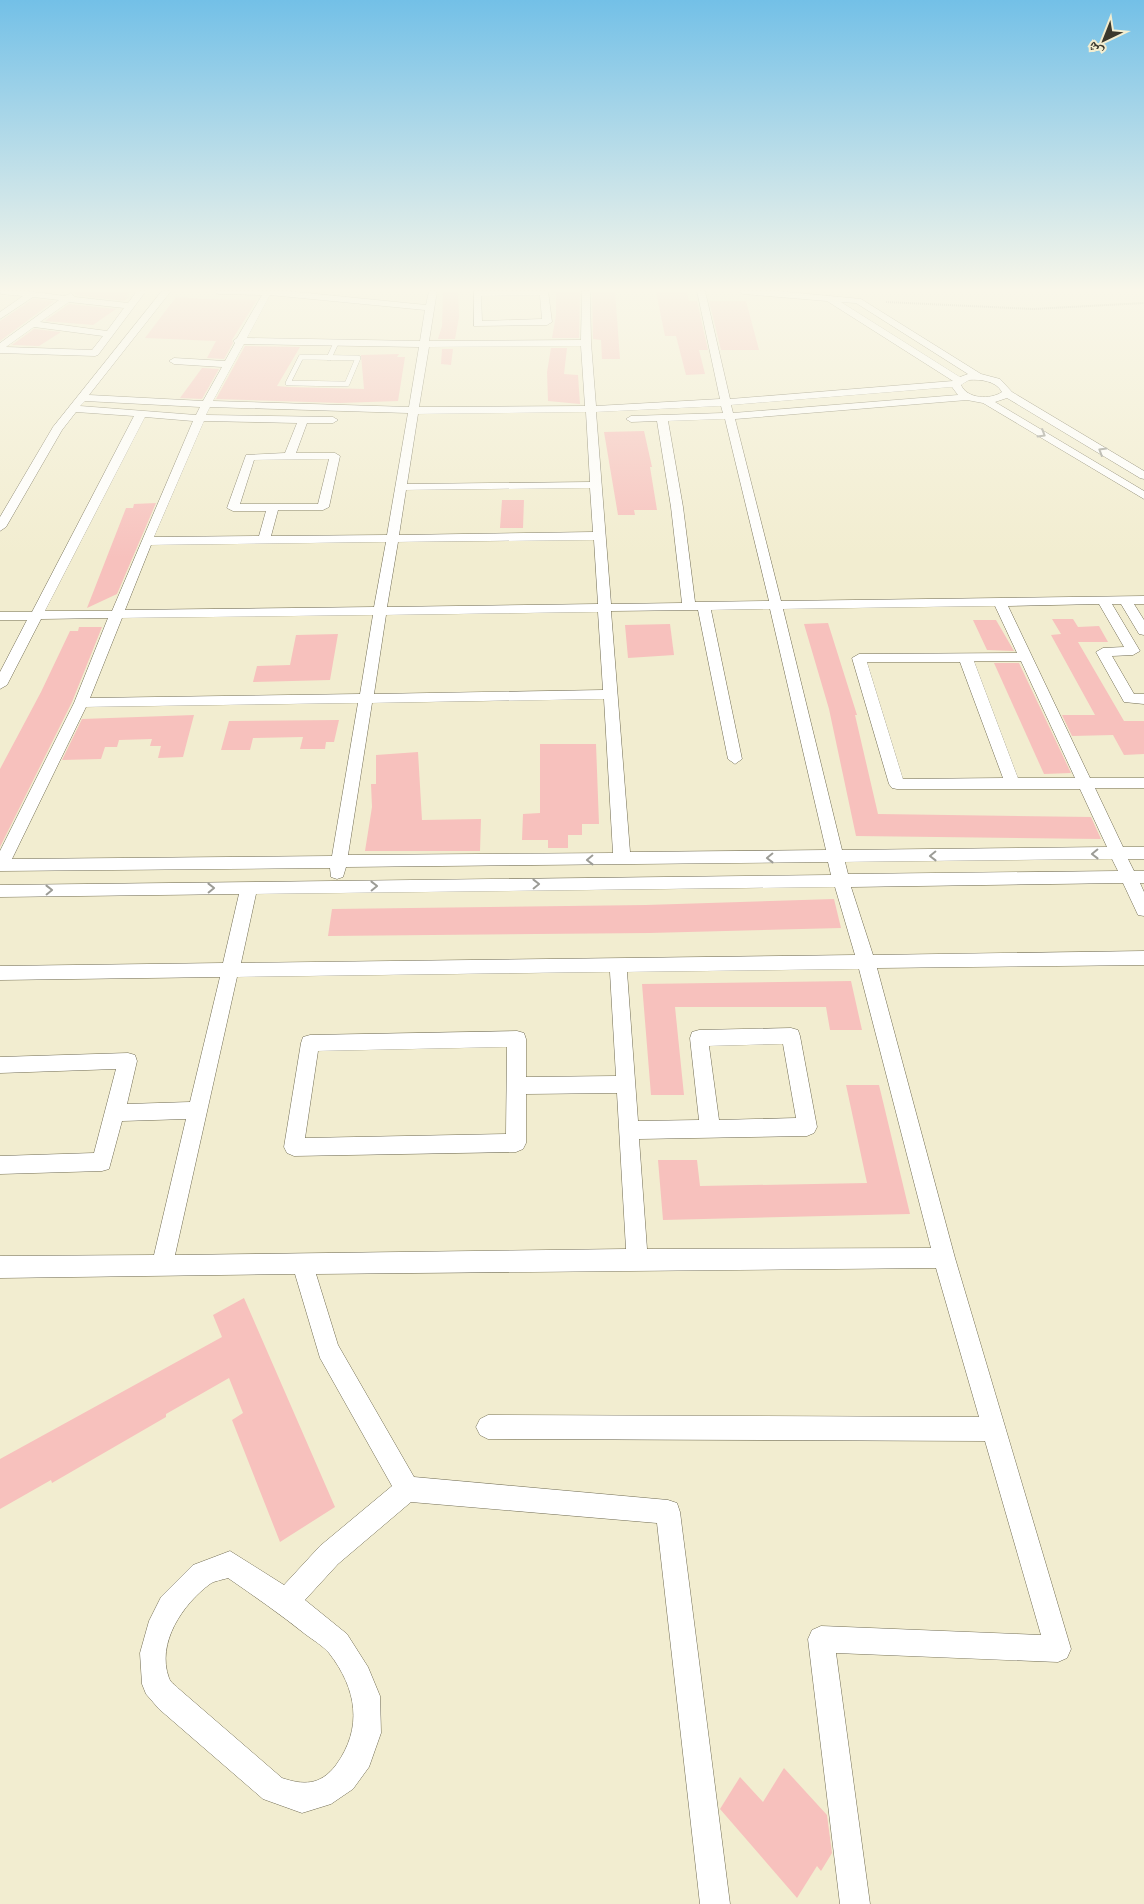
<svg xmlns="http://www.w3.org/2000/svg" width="1144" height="1904" font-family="Commissioner,'Noto Naskh Arabic',sans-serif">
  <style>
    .building { fill: #f7c1bd }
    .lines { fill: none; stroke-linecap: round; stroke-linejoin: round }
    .lane-casing { stroke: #716c53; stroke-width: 5.5 }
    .street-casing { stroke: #716c53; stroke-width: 1 }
    .path { stroke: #9a9682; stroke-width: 2; stroke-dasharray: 1 1; stroke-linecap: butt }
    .lane { stroke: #fff; stroke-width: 5 }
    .street { fill: #fff; fill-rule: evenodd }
    .oneway { stroke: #9c9c96 }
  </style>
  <rect width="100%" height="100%" fill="#f2edd0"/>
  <g class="building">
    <path d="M72,291H132L125,297H129L124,301L76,295Z"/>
    <path d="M443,291H458L459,317L455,339H438L442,326Z"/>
    <path d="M556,291H580L579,338H552L556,315Z"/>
    <path d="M592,291H615L620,359H602L601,340L593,339Z"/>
    <path d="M656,292H687L689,301H697L708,350H699L705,374L686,375L676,336H665Z"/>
    <path d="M176,297L204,299L257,300L232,340L233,343L224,359L207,358L216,341L145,338Z"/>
    <path d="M33,299L54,301L0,341V321Z"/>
    <path d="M709,301H746L759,350H721Z"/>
    <path d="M69,304L116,309L93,325L45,321Z"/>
    <path d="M34,329L61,332L39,346L12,345Z"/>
    <path d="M245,346L300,347L277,386L288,387L364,389L361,355L399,354L397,357H405L398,401L340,403L216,399Z"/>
    <path d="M551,348H567L564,374L578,375L580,404L548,401L547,372Z"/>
    <path d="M442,349H453L451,365L441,364Z"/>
    <path d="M202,368L219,369L202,399L180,398Z"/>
    <path d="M644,431L652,467H650L657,510H634L635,515H618L604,432Z"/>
    <path d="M502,500H524L523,528H500Z"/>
    <path d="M156,503L117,594L87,608L126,508H133L134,504Z"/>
    <path d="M1052,619H1073L1078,627L1099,626L1108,642H1078L1124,721H1144V754L1124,755L1113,735L1072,736L1062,715H1095L1051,635L1061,634Z"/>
    <path d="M973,620H996L1014,651L987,650Z"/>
    <path d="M828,623L857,715H855L878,814L1091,817L1101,839L856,836L829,709L804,624Z"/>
    <path d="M670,624L674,655L628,658L625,625Z"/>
    <path d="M79,627H102L72,702L0,847V769L41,692L70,631H78Z"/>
    <path d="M338,634L330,680L253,682L257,666L290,665L296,635Z"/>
    <path d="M994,663H1019L1071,773L1044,774Z"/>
    <path d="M194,715L183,757L158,758L161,746H150L152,739L119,740L117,747H105L101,759L62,760L82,719Z"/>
    <path d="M339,720L334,742H326L325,749H300L303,737L253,738L250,750H221L229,721Z"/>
    <path d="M540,744H596L599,824H582V835H568V848H548V840H522L523,814L540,813Z"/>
    <path d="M418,752L422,820L481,819L480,851H365L372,807L371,784H376V755Z"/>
    <path d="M834,899L841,928L649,933L328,936L332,909L646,905Z"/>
    <path d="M851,981L862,1030H830L826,1007H675L684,1095H651L642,984Z"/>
    <path d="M846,1085H879L910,1214L663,1220L658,1160H697L700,1186L867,1183Z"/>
    <path d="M244,1298L335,1507L280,1542L232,1420L243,1413L229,1378L166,1414V1417L52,1483L51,1480L0,1509V1459L222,1337L213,1315Z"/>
    <path d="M784,1768L827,1815L832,1853L821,1871L817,1866L797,1898L720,1809L740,1777L763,1802Z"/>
  </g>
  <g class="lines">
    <defs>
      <g id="lane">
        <path d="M301,357L358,358L347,384L288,383Z"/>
        <path d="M329,358L336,343"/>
      </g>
      <g id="street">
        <path d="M0,291H26L65,296L71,293L75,297L128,303L137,291H146L98,355L95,356L0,353V343L59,300L33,297L0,319V312L23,296L1,294ZM69,302L124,308L107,331L40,322ZM34,327L103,336L92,350L6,347Z"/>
        <path d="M162,291H171L89,395L203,401L222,367L174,364L169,361L174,358L225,361L235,343L233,341L237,338L262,295L218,294L214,291H287L426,305L429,291H437L429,341L581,340L582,291H590L591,343L596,406L720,399L697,291H705L730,399L953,381L827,301L743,294L739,291H777L861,299L981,374L1000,379L1012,392L1144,471V479L1140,478L1007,398L995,402L1144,491V499L983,403L967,400L735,419L781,601L1144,596V604H1134L1144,620V635L1139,634L1121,604H1112L1140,651L1133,655L1112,656L1134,694H1144V704L1124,702L1096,652L1103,648L1124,647L1099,604L1008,606L1090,778H1144V788H1095L1123,847H1144V859H1128L1134,871H1144V883H1140L1144,892V916L1138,915L1123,883L851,887L873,955L1144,951V965L877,968L955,1258L1071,1649L1067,1658L1058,1662L836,1653L870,1904H840L808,1639L812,1630L821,1626L1041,1635L985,1441L488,1439L480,1435L476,1427L480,1419L488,1415L979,1417L936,1268L316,1274L338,1345L414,1477L668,1500L677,1503L680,1512L730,1904H700L657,1523L411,1502L338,1564L305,1600L347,1634L368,1667L380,1696L381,1733L369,1767L353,1789L331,1804L302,1813L263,1799L159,1709L146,1694L142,1684L140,1653L149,1621L161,1597L193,1565L230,1551L284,1585L320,1546L392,1486L320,1358L295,1274L0,1278V1256L154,1255L186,1119L122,1121L109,1169L102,1171L0,1174V1156L94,1153L116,1069L0,1073V1057L128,1053L135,1055L137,1061L127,1104L190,1102L220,977L0,980V966L223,963L239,894L0,897V885L831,875L828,862L346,867L343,877L337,879L331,877L330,868L0,871V851L74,703L108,618L41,619L7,685L0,689V672L27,620H0V612H32L134,416L76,412L62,430L6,527L0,531V517L53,427ZM270,295L425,310L420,341L247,338ZM841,302L856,303L968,374L960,377ZM244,344L419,347L409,407L213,401ZM581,346L585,406L419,407L429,347ZM969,380C981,379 996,381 1002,392C990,400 967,399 961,385ZM952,387L958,395L733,413L731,405ZM85,401L200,407L196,415L80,406ZM721,406L723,413L631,416L626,419L631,422L657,421L671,507L682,603L611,604L596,412ZM210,407L408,413L387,535L271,536L278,510H323L329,507L340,456L335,453H296L307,423H333L338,420L333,417L206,415ZM586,412L590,482L407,484L418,414ZM145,417L193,421L112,611H45ZM725,419L769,601L695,602L683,507L668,421ZM204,421L297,423L285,453L246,455L227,508L233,511H266L259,536L154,537ZM329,459L318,504H240L254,460ZM590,488L593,532L399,535L406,490ZM594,540L598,604L387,607L398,542ZM386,542L374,607L125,610L151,545ZM995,606L1017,653L859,654L852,658L889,784L892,788L897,789H1080L1107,847L842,850L783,609ZM770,609L826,850L630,852L611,611L698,610L728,759L735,764L742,759L711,610ZM598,612L603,690L374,694L386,615ZM373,615L360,694L90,698L122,618ZM974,661H1021L1075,778H1018ZM867,662H960L1003,778L903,779ZM604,699L613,853L348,855L372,703ZM358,703L332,856L12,859L86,707ZM1112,859L1118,871L848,874L845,862ZM835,887L855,955L241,963L256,894ZM859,969L931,1248L647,1249L639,1139L807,1136L814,1133L817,1127L800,1036L798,1030L791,1028L699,1030L692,1032L690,1038L699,1120L638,1121L627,972ZM610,972L616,1076L526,1077V1039L524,1033L517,1031L310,1035L303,1037L301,1043L284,1147L287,1153L294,1156L516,1152L523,1149L526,1143V1094L617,1093L626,1249L175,1255L237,977ZM783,1044L796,1118L719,1120L709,1046ZM507,1047L506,1134L305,1138L318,1051ZM228,1578C254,1596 280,1614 305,1634C313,1640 323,1646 329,1653C357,1689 363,1728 336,1765C320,1786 303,1785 282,1778L179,1689C176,1686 170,1682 169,1678C156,1643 183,1604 210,1584C214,1581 222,1580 228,1578Z"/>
        <path d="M474,291H548L552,322L547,325L474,326ZM540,295L542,319L482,321L481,296Z"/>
      </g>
    </defs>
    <use href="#lane" class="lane-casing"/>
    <use href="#street" class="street-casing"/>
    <path class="path" d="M886,302L1033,309L1144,303"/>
    <use href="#lane" class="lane"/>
    <use href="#street" class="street"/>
  </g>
  <defs><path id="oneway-chevron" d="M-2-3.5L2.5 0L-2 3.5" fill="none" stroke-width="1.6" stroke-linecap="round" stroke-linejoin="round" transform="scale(1.25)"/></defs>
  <g class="oneway">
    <use href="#oneway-chevron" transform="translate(1042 434) rotate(31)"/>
    <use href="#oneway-chevron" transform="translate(1102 451) rotate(-149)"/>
    <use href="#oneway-chevron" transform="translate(1095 854) rotate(179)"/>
    <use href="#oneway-chevron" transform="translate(933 856) rotate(179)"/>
    <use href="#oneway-chevron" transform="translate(770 858) rotate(179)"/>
    <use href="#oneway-chevron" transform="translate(590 860) rotate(179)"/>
    <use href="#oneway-chevron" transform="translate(536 884) rotate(-1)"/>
    <use href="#oneway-chevron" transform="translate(374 886) rotate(-1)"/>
    <use href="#oneway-chevron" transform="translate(211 888) rotate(-1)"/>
    <use href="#oneway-chevron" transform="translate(49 890) rotate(-1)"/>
  </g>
  <linearGradient id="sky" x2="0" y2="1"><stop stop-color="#73c0e7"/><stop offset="0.52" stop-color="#f9f7ea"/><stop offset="1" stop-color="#f9f7ea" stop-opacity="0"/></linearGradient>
  <rect width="1144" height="558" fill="url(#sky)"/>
  <g transform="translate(1104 40) rotate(223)" stroke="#f2edd0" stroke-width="4" paint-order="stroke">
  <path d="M0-4L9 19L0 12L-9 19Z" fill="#3a382d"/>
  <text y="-8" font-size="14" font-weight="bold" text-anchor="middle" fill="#3a382d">ش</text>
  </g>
</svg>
